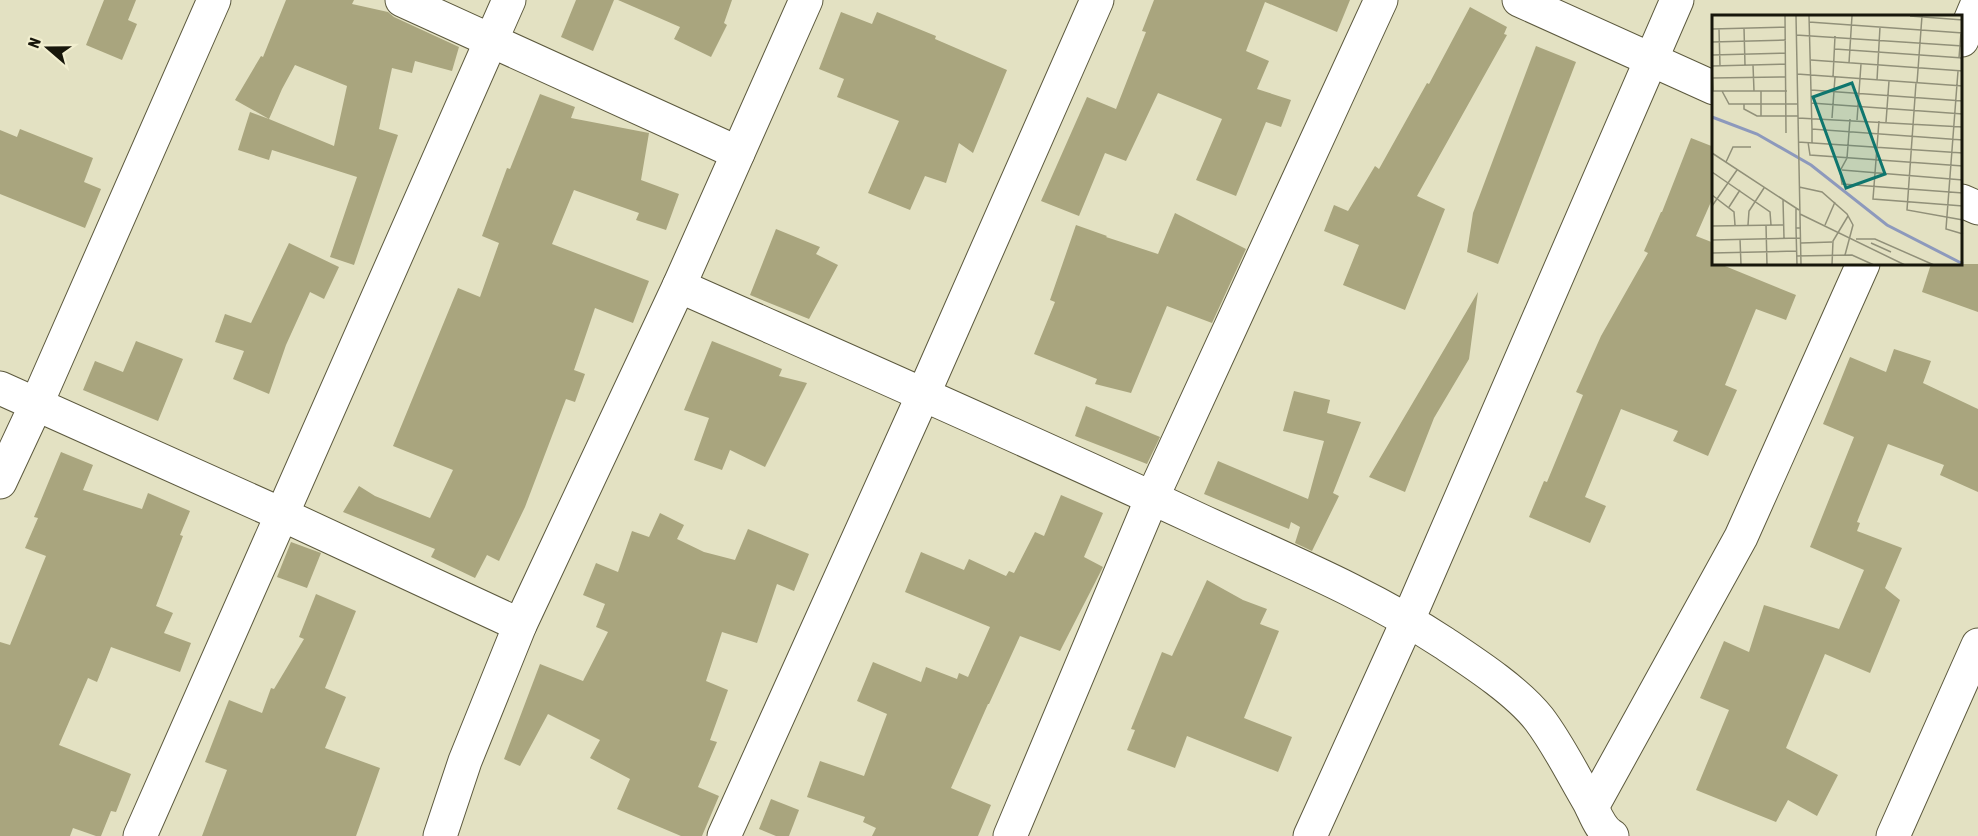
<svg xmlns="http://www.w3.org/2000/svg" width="1978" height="836" font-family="'Asap Condensed',sans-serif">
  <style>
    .building { fill: #a9a57e; fill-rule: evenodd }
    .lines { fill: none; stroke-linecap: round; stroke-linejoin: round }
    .street-casing { stroke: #5c593e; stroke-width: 35 }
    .street { stroke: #fff; stroke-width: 33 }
    .inset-river { fill: none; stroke: #8d99bc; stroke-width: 3 }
    .inset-road { fill: none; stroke: #919079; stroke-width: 1.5 }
    .view { fill: #0f766e; fill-opacity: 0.15; stroke: #0f766e; stroke-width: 3 }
    .inset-edge { fill: none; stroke: #17160b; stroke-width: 3 }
  </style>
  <rect width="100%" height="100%" fill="#e3e1c2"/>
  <g class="building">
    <path d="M104,0H136L128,20L137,24L122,60L86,45Z"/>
    <path d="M286,0H354L352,4L388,12L394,17L459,47L452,71L415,61L412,73L392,68L379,129L398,135L354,265L330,257L357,177L272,150L269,160L238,150L250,112L269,119L235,100L261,56L263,57ZM295,65L347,86L334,146L269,119L282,89Z"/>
    <path d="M576,0H614L593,51L561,37Z"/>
    <path d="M618,0H732L724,23L727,25L711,57L674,39L680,27Z"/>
    <path d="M1154,0H1350L1337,32L1265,2L1246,51L1269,61L1257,89L1291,100L1281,127L1266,122L1236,196L1196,180L1222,119L1158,93L1126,161L1105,153L1079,216L1041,201L1087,97L1116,109L1146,32L1142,31Z"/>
    <path d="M1470,7L1507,27L1504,34L1507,35L1417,196L1445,209L1405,310L1343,285L1359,245L1324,231L1334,205L1348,211L1375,166L1379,169L1427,83L1429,84Z"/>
    <path d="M841,12L872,24L877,12L936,36L935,39L1007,70L973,153L959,143L946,183L925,176L910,210L868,193L899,121L837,97L844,79L819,69Z"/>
    <path d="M1536,46L1576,62L1498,264L1467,252L1473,213Z"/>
    <path d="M540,94L575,107L571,118L649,133L641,180L679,194L666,230L636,220L639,213L574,190L552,244L649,281L633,323L595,308L574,370L585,374L575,402L566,399L525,507L499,561L487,555L475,578L431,557L435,549L343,512L359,486L375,496L430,518L453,470L393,446L458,288L480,297L499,243L482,236L507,168L510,169Z"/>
    <path d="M20,129L93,158L84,182L101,189L85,228L0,194V130L17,137Z"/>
    <path d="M1691,138L1714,147V195L1696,236L1714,243V264H1720L1796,295L1786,320L1756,309L1725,385L1737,390L1708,456L1673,441L1678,431L1621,409L1585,497L1606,506L1590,543L1529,517L1544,481L1547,482L1583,395L1576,392L1601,336L1648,253L1644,251L1661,212H1662Z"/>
    <path d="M1175,213L1246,249L1212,323L1167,306L1131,393L1095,384L1097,379L1034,354L1055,302L1050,300L1076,225L1107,236L1106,237L1158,254Z"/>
    <path d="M776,229L820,247L816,254L838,265L809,319L750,295Z"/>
    <path d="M289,243L339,267L324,299L310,292L286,345L269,394L233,379L244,351L215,342L225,314L251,323Z"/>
    <path d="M1931,264H1978V312L1922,292Z"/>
    <path d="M1478,292L1469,359L1434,418L1405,492L1369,477Z"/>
    <path d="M136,341L183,359L158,421L83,390L95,361L123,372Z"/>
    <path d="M712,341L782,369L779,376L807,383L765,467L730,450L722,470L694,460L709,418L684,410Z"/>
    <path d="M1894,349L1931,361L1923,383L1978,409V492L1940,475L1944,465L1888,444L1857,522L1860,523L1857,531L1902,548L1885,588L1900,600L1870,673L1825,654L1786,748L1838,775L1817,816L1788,800L1776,822L1696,790L1729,710L1700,698L1724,641L1749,652L1764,605L1839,629L1864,570L1810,547L1854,437L1823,424L1850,357L1886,372Z"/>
    <path d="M1294,391L1330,400L1327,413L1361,422L1333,493L1339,496L1312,551L1295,543L1300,527L1291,522L1289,529L1204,494L1218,461L1308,499L1324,441L1283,431Z"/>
    <path d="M1086,406L1160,437L1147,464L1075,436Z"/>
    <path d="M61,452L93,465L83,490L142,509L148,493L190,511L180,535L183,536L156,606L173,613L164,633L191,643L180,672L111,647L97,682L88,678L59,745L131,774L116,812L111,811L101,836H96L73,828L70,836H0V642L10,645L46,556L25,548L38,518L34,517Z"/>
    <path d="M1061,495L1103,513L1084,557L1103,567L1060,651L1020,636L989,704H988L951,788L991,805L978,836H872L876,828L863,822L865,817L807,797L820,761L864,776L887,714L857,701L873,662L921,682L926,667L957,679L959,673L968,677L990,627L905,592L921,552L964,570L969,559L1006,576L1009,571L1014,573L1035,532L1044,536Z"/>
    <path d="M660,513L684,525L677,539L704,552L735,560L748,529L809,554L794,591L777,584L757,643L722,632L706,681L728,690L710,740L717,742L698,787L719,796L702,836H681L617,809L630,779L590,758L600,740L548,714L520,766L504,759L540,664L583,681L608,632L596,627L605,604L583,595L596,563L618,572L632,531L649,537Z"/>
    <path d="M291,542L321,553L307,588L277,577Z"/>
    <path d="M1207,580L1243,600L1267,609L1260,624L1279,631L1244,718L1292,737L1278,772L1187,736L1175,768L1127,750L1135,730L1131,729L1162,652L1172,656Z"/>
    <path d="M316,594L356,611L325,688L346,697L325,748L380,768L356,836H202L227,770L205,762L229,700L262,713L271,688L274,689L304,639L299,637Z"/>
    <path d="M771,799L799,810L789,836H776L759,829Z"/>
  </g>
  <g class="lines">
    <defs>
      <g id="street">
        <path d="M402,0L738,153"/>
        <path d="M1519,0L1714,88"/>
        <path d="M1962,40L1978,2"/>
        <path d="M1962,201L1978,208"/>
        <path d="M679,286C850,362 1021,437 1191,516C1276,556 1365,591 1444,643C1474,663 1517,691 1539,719C1558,744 1572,773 1588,800C1595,812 1599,829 1612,836"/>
        <path d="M0,388L283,515L520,625"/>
        <path d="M0,482L36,405L214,0"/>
        <path d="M1592,807L1741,537L1863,264"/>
        <path d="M140,836L509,0"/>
        <path d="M440,836L465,761L520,625L679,286L806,0"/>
        <path d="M724,836L923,395L1097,0"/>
        <path d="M1010,836L1152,498L1381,0"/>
        <path d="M1310,836L1408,620L1677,0"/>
        <path d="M1893,836L1978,645"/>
      </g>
    </defs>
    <use href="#street" class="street-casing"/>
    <use href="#street" class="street"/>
  </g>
  <g transform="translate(1712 15)">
    <rect width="250" height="250" fill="#e3e1c2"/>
    <path class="inset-river" d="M0,102L45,119L99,150L175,210L251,249"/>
    <path class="inset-road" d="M73,1L74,118M84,1L89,250M97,1L100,114M198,1L251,5M97,7L251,18M32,13L33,50M0,14L73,12M7,14L8,51M84,20L251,31M0,27L74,25M123,34L251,43M0,40L74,38M247,43L249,17M99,45L251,56M137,48L140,1M41,50L42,76M0,51L74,49M0,51L1,76M246,56L234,214L251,219M85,59L251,71M121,62L123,21M0,63L74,62M165,65L168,12M204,68L195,195L251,205M205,68L210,1M99,75L251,86M0,76H75M10,76L17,89H86M49,76V101M99,88L251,99M32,89V94L45,101H86M86,103L251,112M120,103L123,62M138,104L135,143L128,156L130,169L251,178M145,105L149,49M167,106L161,184L251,191M174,107L177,66M86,127L251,138M96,127L98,140L251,151M100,128V114L251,125M0,138L87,195M14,147L21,132H39M130,155L251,165M0,157L58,197L59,210M87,172L110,177L135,199L141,210L133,240M0,180L22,197L23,210M71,185L72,223M0,191L25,155M17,192L28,175M88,199L193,250M36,210L37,196L52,173M54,210L55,250M113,210L123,187M0,211L72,210M84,213V193M28,224L29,250M144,224H163L222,250M0,225L89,223M89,228L120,227M159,228L179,237M0,238L84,236M84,241L140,240L162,250M85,250L84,213H88M120,250L121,226L136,201"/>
    <path class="view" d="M140,68L173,159L134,173L101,82Z"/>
    <rect width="250" height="250" class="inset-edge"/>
  </g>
  <g transform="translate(48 48) rotate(290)" stroke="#f1eecf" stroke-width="4.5" paint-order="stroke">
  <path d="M0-4.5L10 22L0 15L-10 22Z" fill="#17160b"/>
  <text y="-9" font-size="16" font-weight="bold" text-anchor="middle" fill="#17160b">N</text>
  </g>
</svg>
